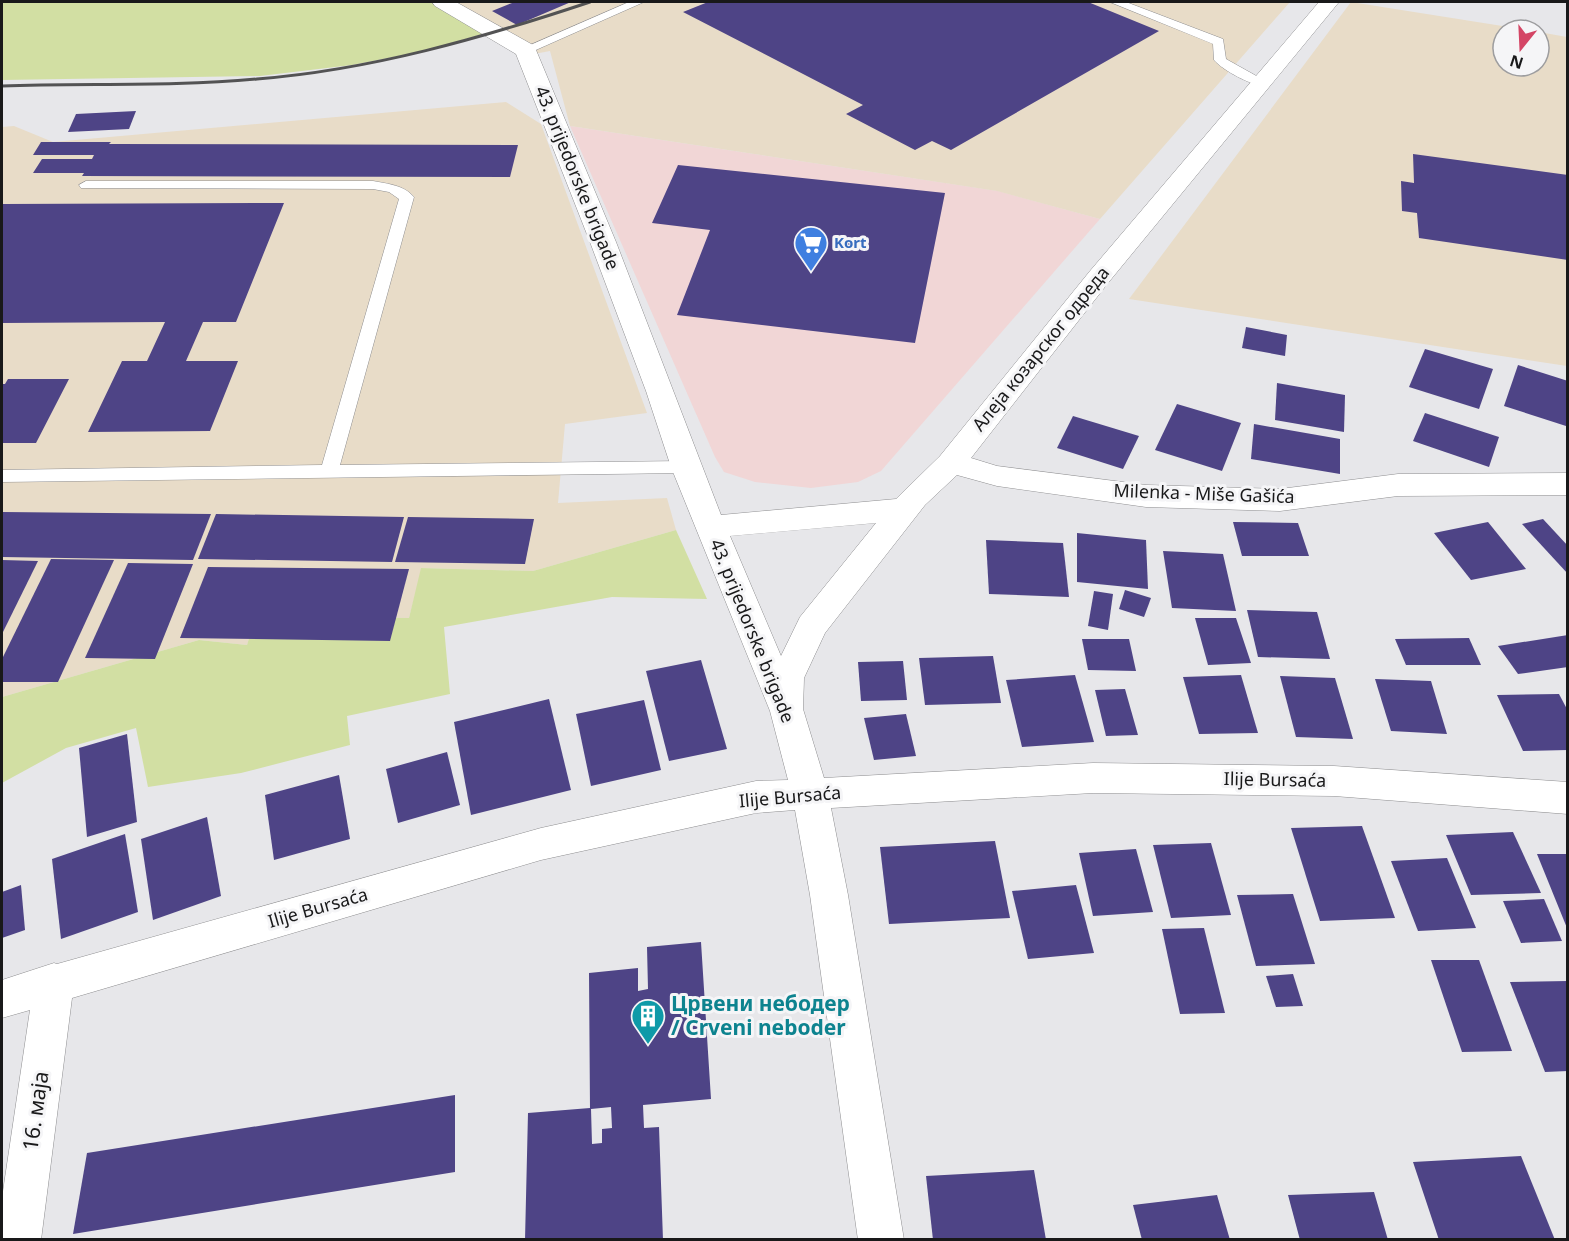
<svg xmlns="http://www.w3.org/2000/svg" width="1569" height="1241" font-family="'Noto Sans',sans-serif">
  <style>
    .commercial { fill: #f1d6d6 }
    .industrial { fill: #e8dcc8 }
    .green { fill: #d2dfa3 }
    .building { fill: #4e4486; fill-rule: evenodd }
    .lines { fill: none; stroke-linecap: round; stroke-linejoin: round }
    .service-casing { stroke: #8e8e90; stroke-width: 1 }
    .minor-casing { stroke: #8e8e90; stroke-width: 1 }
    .service { fill: #fff; fill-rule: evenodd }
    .minor { fill: #fff; fill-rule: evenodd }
    .rail { stroke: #535354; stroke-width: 3 }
    .labels { text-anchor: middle; stroke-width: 6; stroke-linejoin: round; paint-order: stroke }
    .far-shop-label { font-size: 15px; font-weight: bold; fill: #366cbe; stroke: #f5f5f7; text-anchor: start }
    .street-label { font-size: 18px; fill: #19191a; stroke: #f5f5f7 }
    .near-culture-label { font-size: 21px; font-weight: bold; fill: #0d838f; stroke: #f5f5f7; text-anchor: start }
    .near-street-label { font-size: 21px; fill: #19191a; stroke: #f5f5f7 }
  </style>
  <rect width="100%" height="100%" fill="#e7e7ea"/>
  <path class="commercial" d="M570,126L998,191L1100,219L881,471L858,482L811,488L755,482L724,472L715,457Z"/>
  <g class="industrial">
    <path d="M441,2H1290L1100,219L997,191L570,126L550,51L518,57L514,47L496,33Z"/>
    <path d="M1351,2L1527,30H1503V66H1539V32L1567,37V366L1129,299Z"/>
    <path d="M506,102L541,124L647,413L565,424L558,503L667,498L676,530L533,571L422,568L409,618L257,616L247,645L199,640L2,697V127L14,126L53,142Z"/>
  </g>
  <g class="green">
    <path d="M2,2H441L493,31L424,51L352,65L260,76L2,80Z"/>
    <path d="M676,530L707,599L612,597L444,627L450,694L347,716L350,745L241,773L148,787L136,728L66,748L2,783V697L199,640L247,645L256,616L409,618L421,568L533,571Z"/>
  </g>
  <g class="building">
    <path d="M509,2H571L517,25L492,11L512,3Z"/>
    <path d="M708,2H1088L1159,31L951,150L932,141L915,150L846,114L863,105L683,12Z"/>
    <path d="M136,111L129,129L68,132L76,114Z"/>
    <path d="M41,142H111L109,144L518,145L510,177L82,176L84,173H33L42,159H92L94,155H33Z"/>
    <path d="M1413,154L1568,175V260L1419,238L1417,213L1402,211L1401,181L1414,183Z"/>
    <path d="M678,165L945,193L915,343L677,315L710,230L652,223Z"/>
    <path d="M284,203L236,322H203L186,361H238L210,431L88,432L122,361H147L165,322L2,323V204Z"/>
    <path d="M1246,327L1287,335L1285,356L1242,348Z"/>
    <path d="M1425,349L1493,369L1479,409L1409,387Z"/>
    <path d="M1518,365L1568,381L1566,426L1504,406Z"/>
    <path d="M8,379H69L36,443H2V384H5Z"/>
    <path d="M1277,383L1345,395L1344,432L1275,420Z"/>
    <path d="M1177,404L1241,423L1222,471L1155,450Z"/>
    <path d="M1425,413L1499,437L1489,467L1413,441Z"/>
    <path d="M1073,416L1139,436L1123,469L1057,448Z"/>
    <path d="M1254,424L1340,439V474L1251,459Z"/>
    <path d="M3,512L211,514L193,560L2,557Z"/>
    <path d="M216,514L404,517L392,562L198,559Z"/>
    <path d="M408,517L534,519L525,564L395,562Z"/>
    <path d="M1543,519L1568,546V574L1522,524Z"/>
    <path d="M1233,522L1298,523L1309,556H1242Z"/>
    <path d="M1488,522L1526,569L1471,580L1434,533Z"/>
    <path d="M1077,533L1146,540L1148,589L1077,582Z"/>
    <path d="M986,540L1063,543L1069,597L989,594Z"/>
    <path d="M1163,551L1223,554L1236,611L1172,608Z"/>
    <path d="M51,559L114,560L58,682H2V659Z"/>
    <path d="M2,560L38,561L2,634Z"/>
    <path d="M128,563L193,564L155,659L85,658Z"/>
    <path d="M208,567L409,569L390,641L180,638Z"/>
    <path d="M1125,590L1151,598L1144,617L1119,609Z"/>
    <path d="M1094,591L1113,594L1108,630L1088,626Z"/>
    <path d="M1247,610L1317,612L1330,659L1258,657Z"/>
    <path d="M1195,618H1236L1251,663L1208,665Z"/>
    <path d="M1568,635V667L1518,674L1498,646Z"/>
    <path d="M1469,638L1481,665H1406L1395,639Z"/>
    <path d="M1082,639H1129L1136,671L1088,670Z"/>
    <path d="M993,656L1001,703L925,705L919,658Z"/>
    <path d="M701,660L727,749L669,761L646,671Z"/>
    <path d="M903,661L907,700L861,701L858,662Z"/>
    <path d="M1075,675L1094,742L1022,747L1006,680Z"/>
    <path d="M1241,675L1258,733L1199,734L1183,677Z"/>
    <path d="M1280,676L1335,678L1353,739L1296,737Z"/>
    <path d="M1375,679L1431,681L1447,734L1391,731Z"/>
    <path d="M1125,689L1138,735L1106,736L1095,690Z"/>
    <path d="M1559,694L1568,711V750L1523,751L1497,695Z"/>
    <path d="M549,699L571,790L471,815L454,722Z"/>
    <path d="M644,700L661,770L591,786L576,714Z"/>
    <path d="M906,714L916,756L874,760L864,718Z"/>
    <path d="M127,734L137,822L87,837L79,748Z"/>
    <path d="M447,752L460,805L398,823L386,769Z"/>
    <path d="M339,775L350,839L274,860L265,795Z"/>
    <path d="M207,817L221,896L153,920L141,839Z"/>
    <path d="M1362,826L1395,918L1320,921L1291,828Z"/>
    <path d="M1513,832L1541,893L1471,895L1446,835Z"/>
    <path d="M125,834L138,912L61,939L52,859Z"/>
    <path d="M995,841L1010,918L889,924L880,847Z"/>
    <path d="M1211,843L1231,915L1171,918L1153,845Z"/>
    <path d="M1136,849L1153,912L1093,916L1079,853Z"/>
    <path d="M1537,854H1568V928H1567Z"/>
    <path d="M1447,858L1476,928L1418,931L1391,861Z"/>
    <path d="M21,885L25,930L2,938V892Z"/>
    <path d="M1076,885L1094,953L1028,959L1012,891Z"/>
    <path d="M1293,894L1315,964L1256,966L1237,895Z"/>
    <path d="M1544,899L1562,941L1521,943L1503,901Z"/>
    <path d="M1204,928L1225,1013L1180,1014L1162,929Z"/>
    <path d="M701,942L711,1099L643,1105L644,1128L659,1127L663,1240H525L528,1113L590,1108L589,973L638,968V991L648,989L647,947ZM611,1107L612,1128L602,1129V1143L592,1144L591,1109Z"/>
    <path d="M1431,960H1479L1512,1051L1462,1052Z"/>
    <path d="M1293,974L1303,1006L1276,1007L1266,976Z"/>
    <path d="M1568,981V1071L1545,1072L1510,982Z"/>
    <path d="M455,1095V1172L73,1234L87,1153Z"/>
    <path d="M1521,1156L1555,1240H1439L1413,1162Z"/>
    <path d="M1034,1170L1046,1240H933L926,1176Z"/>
    <path d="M1374,1192L1388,1240H1300L1288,1195Z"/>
    <path d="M1217,1195L1230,1240H1142L1133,1205Z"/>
  </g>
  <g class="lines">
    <defs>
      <g id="service">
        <path d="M629,2H644L529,53L525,54L519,50Z"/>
        <path d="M1110,2H1126L1223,39L1226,59L1269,83L1268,86C1255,88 1222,70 1214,60L1213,44Z"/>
        <path d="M86,181H373C388,184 404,185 414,197L340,465L686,461L692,463L695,467L692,471L686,473L2,482V470L322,465L399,199L389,192L373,189L81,188L79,185Z"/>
      </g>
      <path id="minor" d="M432,2H456L533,45L536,50L616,242L721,515L896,499L940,456L1090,271L1319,2H1339L1108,283L971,458L997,466L1146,485L1280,489L1398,474L1568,473V495L1398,496L1280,511L1146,507L997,486L957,475L925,505L825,633L804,678L803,709L824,778L1093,763L1334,766L1568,782V814L1334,796L1093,793L831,808L848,895L904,1240H858L810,895L795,810L756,813L541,860L72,998L41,1240H2V1198L30,1010L2,1018V980L54,963L57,964L541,828L756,781L788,780L770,711L671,467L646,391L590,242L516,54L435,6ZM876,523L800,617L781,656L730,536Z"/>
    </defs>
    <use href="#service" class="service-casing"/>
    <use href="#minor" class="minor-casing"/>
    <use href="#service" class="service"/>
    <use href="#minor" class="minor"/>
    <path class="rail" d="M2,86C87,83 172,87 257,79C371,70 482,38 590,2"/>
  </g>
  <defs>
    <symbol id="supermarket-pin" viewBox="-11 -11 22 30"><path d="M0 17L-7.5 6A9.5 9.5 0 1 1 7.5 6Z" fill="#3f7fe0" stroke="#f5f5f7"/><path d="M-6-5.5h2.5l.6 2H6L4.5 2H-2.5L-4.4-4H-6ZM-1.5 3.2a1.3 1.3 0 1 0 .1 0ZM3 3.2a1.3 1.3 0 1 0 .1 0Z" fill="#fff"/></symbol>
    <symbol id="building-pin" viewBox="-11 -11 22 30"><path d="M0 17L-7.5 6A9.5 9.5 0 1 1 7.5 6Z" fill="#0f9aa8" stroke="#f5f5f7"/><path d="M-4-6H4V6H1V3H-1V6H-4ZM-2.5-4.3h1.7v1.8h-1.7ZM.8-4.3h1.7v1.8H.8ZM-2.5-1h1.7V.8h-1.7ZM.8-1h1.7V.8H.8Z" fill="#fff"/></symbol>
  </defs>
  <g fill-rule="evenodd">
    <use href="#supermarket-pin" x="792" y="224" width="38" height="52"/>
    <use href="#building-pin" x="629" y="997" width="38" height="52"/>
  </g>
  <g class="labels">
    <g class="far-shop-label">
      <text x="834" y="248">Kort</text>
    </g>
    <g class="street-label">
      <text transform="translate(577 178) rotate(68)" y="6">43. prijedorske brigade</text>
      <text transform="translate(1041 349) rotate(-51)" y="6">Алеја козарског одреда</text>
      <text transform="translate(1204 494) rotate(2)" y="6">Milenka - Miše Gašića</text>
      <text transform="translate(752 631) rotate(68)" y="6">43. prijedorske brigade</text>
      <text transform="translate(1275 780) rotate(1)" y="6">Ilije Bursaća</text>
      <text transform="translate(790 797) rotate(-5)" y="6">Ilije Bursaća</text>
      <text transform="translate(318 908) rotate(-16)" y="6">Ilije Bursaća</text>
    </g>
    <g class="near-culture-label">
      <text x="671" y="1011">Црвени небодер<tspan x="671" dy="24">/ Crveni neboder</tspan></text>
    </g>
    <g class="near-street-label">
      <text transform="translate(36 1111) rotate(-82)" y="7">16. маја</text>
    </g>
  </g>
  <rect width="1569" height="1241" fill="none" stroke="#19191a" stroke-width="6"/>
  <g transform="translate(1521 48) rotate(198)"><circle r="28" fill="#f5f5f7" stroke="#9d9d9f" stroke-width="1.5"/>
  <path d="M0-4.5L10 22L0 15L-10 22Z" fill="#d44565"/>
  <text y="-9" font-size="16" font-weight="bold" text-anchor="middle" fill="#19191a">N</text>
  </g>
</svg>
